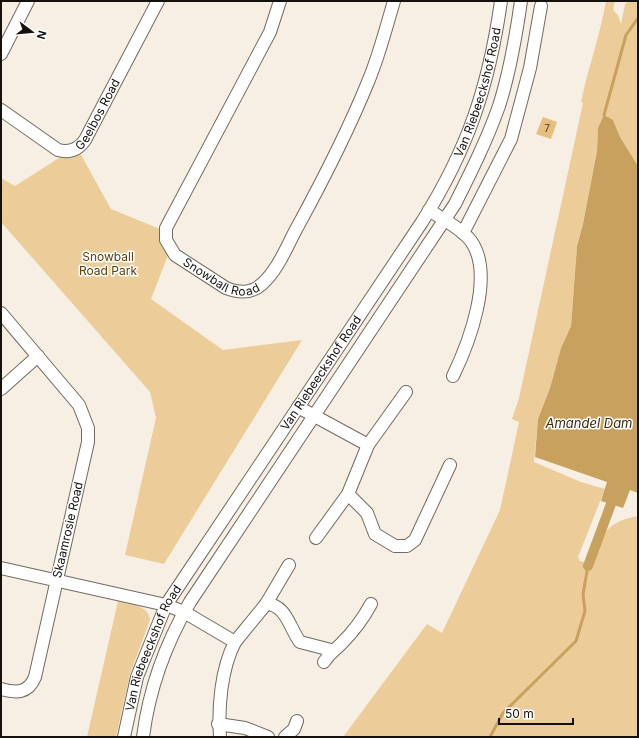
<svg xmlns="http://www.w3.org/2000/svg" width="639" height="738" font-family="Inter,sans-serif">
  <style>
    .green { fill: #eccd9a }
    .water { fill: #c8a15f }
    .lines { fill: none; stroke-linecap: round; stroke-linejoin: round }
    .stream { stroke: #c8a15f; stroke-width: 3 }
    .canal { stroke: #c8a15f; stroke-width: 10 }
    .building { fill: #e7be7c }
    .minor-casing { stroke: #716a60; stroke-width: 14 }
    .minor { stroke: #fff; stroke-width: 12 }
    .labels { text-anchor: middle; stroke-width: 3; stroke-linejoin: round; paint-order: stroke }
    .number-label { font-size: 10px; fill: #4a3d2a }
    .street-label { font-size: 12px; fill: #15120e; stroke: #fff }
    .park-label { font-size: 12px; fill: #5b400a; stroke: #fff }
    .water-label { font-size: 13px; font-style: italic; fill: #3b2b0c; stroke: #fff }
  </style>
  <rect width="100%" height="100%" fill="#f7efe3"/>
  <g class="green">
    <path d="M606,1H615L613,10L618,15L621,24L625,4L629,1H638V166L620,137L613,120L598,128L597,151L583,224L577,246L571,326L561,348L550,388L538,419L534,462L581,482L605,489L578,557L580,561L587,563L588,560L592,559C597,552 599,543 603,536C610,523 625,518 638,516V737H343L427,624L442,633L500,510L519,422L512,419L519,398L583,103L581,102C588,68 600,36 606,1Z"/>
    <path d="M80,153L111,209L160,229L161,243L168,255L151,299L223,350L302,340L164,564L125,555L156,418L150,392L1,222V178L15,186L62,156Z"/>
    <path d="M118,601C129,604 149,605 150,620L130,674L116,737H87Z"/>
  </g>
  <path class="water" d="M604,115L613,120L620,137L638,166V493L630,490L623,508L601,501L607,482L535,457L538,419L550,388L561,348L571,326L577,246L583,224L597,151L598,128Z"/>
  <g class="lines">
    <g class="stream">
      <path d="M604,115L626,35L638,18"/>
      <path d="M490,737L503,713L576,641L585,611L583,594L588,566"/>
    </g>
    <path class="canal" d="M588,566L611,504"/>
  </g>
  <path class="building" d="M543,117L557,122L551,139L536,134Z"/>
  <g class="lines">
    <defs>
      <g id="minor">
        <path id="s1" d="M280,1L270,32L166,228V240L175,255L226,288C239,293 251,294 262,284C279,269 288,243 299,224C324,178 348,131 368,82C379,56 386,28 394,1"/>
        <path d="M1,54L28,1"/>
        <path id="s2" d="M1,110L58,150C69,153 78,150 85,140L158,1"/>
        <path d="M429,210C442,219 461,228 471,241C495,275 469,343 453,376"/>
        <path d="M463,233L511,139L530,68L541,6"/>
        <path d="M1,313L79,405L88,428V442L35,677C28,694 16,693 1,689"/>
        <path d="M1,389L38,356"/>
        <path d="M298,407L368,445"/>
        <path d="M348,494L367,513L375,534L395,546H407L415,540L450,465"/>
        <path d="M316,538L348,494L368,445L406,392"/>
        <path d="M1,568L166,605L184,612L235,642C221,669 218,707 220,737"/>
        <path d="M266,604C286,604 290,629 300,642L331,650"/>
        <path d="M235,642L266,604L289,565"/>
        <path d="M324,662C330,652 333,652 341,644C353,632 363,619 371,604"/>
        <path d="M218,724L245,728L268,737"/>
        <path id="s3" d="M124,737L137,677L166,605L422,222C468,149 489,86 501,1"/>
        <path d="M143,737C149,690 166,643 190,602L455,204C471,172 487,140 499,106C510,72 516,36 521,1"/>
        <path d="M285,737L294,729L297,721"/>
      </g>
    </defs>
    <use href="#minor" class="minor-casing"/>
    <use href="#minor" class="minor"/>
  </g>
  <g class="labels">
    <g class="number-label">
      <text x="547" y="132">7</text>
    </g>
    <g class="street-label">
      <text dy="4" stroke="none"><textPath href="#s3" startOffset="742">Van Riebeeckshof Road</textPath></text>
      <text dy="4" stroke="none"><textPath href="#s2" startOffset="129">Geelbos Road</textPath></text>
      <text dy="4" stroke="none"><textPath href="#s1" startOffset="337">Snowball Road</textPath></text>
      <text dy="4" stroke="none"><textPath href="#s3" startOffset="418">Van Riebeeckshof Road</textPath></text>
      <text transform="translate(68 530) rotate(-77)" y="4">Skaamrosie Road</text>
      <text dy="4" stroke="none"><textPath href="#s3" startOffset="94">Van Riebeeckshof Road</textPath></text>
    </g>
    <g class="park-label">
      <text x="108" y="261">Snowball<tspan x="108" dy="14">Road Park</tspan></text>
    </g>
    <g class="water-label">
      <text x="589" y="428">Amandel Dam</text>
    </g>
  </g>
  <rect width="639" height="738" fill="none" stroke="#15120e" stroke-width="4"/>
  <g transform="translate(32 32) rotate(106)" stroke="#ffffff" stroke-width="3" paint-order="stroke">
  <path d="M0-3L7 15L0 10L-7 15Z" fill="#15120e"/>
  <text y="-6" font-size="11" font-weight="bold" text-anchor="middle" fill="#15120e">N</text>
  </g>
  <path d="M499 718v6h74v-6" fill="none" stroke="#15120e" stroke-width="2"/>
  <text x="505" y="718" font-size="12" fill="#15120e" stroke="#ffffff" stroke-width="3" paint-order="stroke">50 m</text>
</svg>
